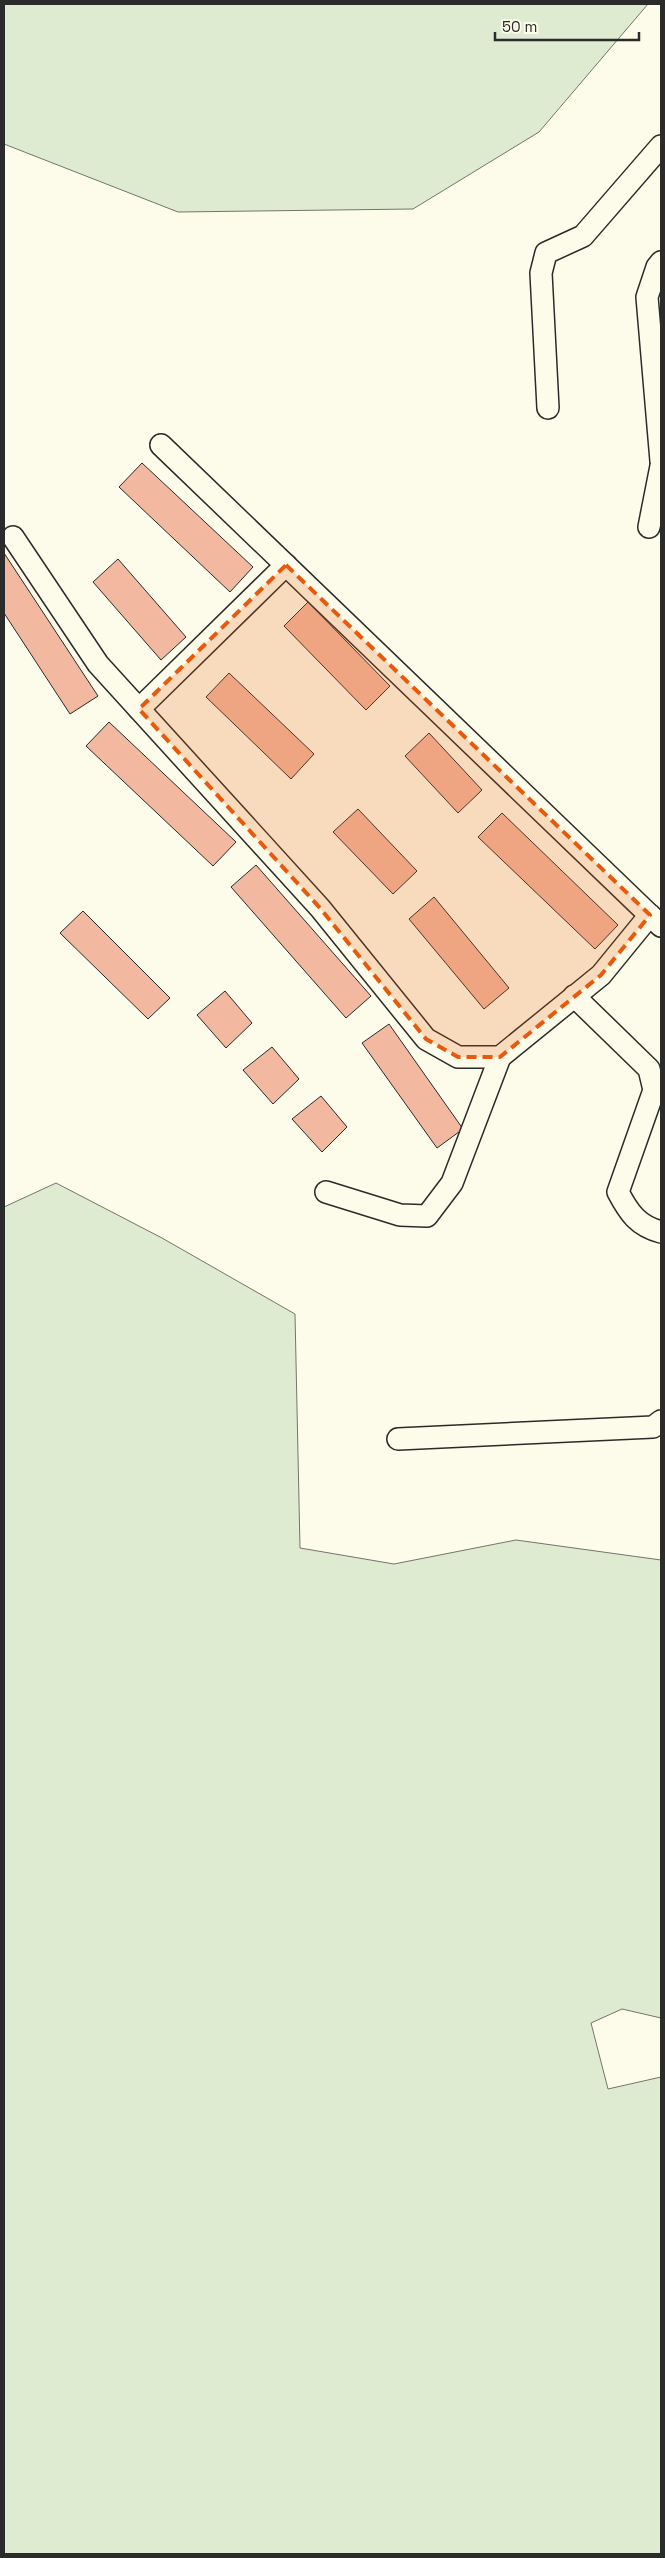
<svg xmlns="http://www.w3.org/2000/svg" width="665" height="2558" font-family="'Space Grotesk',sans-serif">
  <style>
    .green { fill: #deebd1; stroke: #74746e }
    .building { fill: #f2b8a0; stroke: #2b2b2b }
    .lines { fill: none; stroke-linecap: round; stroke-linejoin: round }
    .minor-casing { stroke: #2b2b2b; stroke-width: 24 }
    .minor { stroke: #fdfbea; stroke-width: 21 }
    .marked { fill: #e8590c; fill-opacity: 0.2; stroke: #e8590c; stroke-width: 4; stroke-dasharray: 10 6; stroke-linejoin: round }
  </style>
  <rect width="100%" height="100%" fill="#fdfbea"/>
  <g class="green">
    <path d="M4,4H648L539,132L413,209L178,212L4,144Z"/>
    <path d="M56,1183L162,1238L295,1314L300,1548L394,1564L516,1540L661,1560V2018L622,2009L591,2023L608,2089L661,2077V2554H4V1207Z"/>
  </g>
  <g class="building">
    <path d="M142,463L253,567L230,592L119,487Z"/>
    <path d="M4,553L98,696L70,714L4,613Z"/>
    <path d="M118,559L186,637L161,660L93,582Z"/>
    <path d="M308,602L390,686L366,710L284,626Z"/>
    <path d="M229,673L314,754L291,779L206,697Z"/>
    <path d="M109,722L236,842L213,866L86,746Z"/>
    <path d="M429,733L482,790L458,813L405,756Z"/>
    <path d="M358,809L417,871L393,894L333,832Z"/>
    <path d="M502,813L618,925L595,949L478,837Z"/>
    <path d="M256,865L371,996L346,1018L231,887Z"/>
    <path d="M434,897L509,988L484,1009L409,919Z"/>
    <path d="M83,911L170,998L148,1019L60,933Z"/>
    <path d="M225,991L252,1023L226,1048L197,1015Z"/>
    <path d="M389,1024L463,1129L437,1148L362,1043Z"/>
    <path d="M272,1047L299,1079L273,1104L243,1070Z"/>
    <path d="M321,1096L347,1127L322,1152L292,1119Z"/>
  </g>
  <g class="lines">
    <defs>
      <g id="minor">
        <path d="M661,262L657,267L647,297L661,461"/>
        <path d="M548,408L541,273L546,253L583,236L661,146"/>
        <path d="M161,445L661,926"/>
        <path d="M649,527L661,466"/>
        <path d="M13,537L98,664L320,908L426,1039L458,1057H500L601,975L650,915"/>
        <path d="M139,709L286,565"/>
        <path d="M574,996L649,1069L654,1090L618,1192C629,1213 638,1226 661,1232"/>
        <path d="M326,1192L400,1215L427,1216L452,1183L500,1057"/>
        <path d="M398,1439L653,1427L661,1421"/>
      </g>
    </defs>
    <use href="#minor" class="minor-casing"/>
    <use href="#minor" class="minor"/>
  </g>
  <path class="marked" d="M286,565L650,915L601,975L500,1057H458L426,1039L320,908L139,709Z"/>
  <rect width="665" height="2558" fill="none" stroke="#2b2b2b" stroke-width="10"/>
  <path d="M495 32v8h144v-8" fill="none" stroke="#2b2b2b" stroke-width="2.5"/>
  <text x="502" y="32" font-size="15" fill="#2b2b2b" stroke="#fdfbea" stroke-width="4" paint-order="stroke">50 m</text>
</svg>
